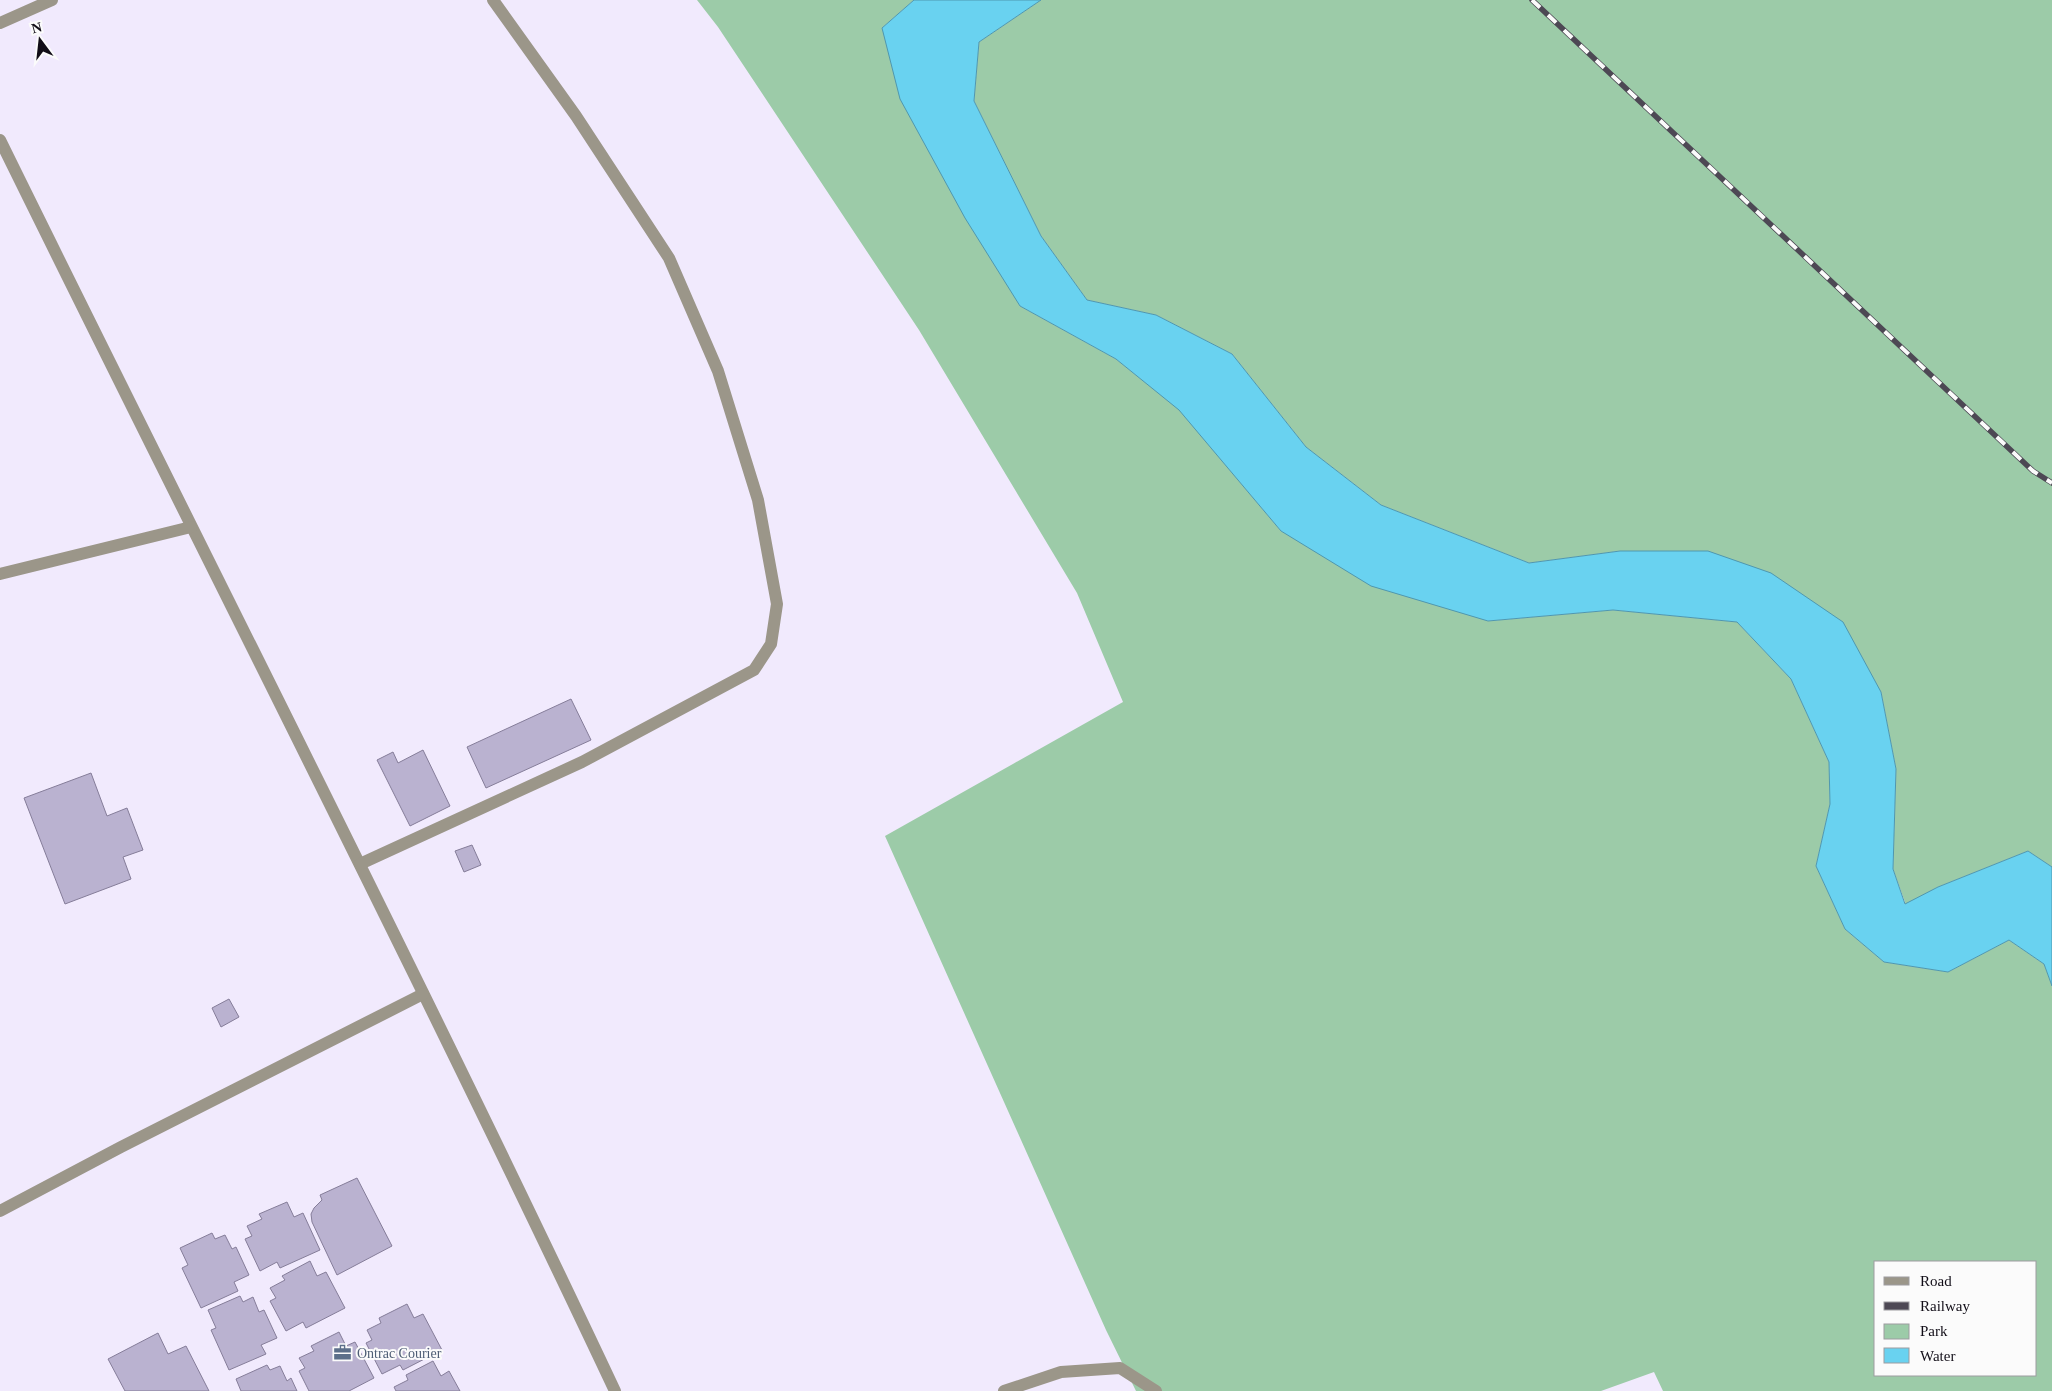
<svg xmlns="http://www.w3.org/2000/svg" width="2052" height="1391" font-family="Georgia,serif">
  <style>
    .green { fill: #9ccba8; fill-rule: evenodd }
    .water { fill: #69d2f0; stroke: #4f97af }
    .building { fill: #bab2d0; stroke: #857d99 }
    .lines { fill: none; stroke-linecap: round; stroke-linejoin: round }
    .minor { stroke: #9b9689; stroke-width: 12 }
    .rail-casing { stroke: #4d4854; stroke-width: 5.5 }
    .rail { stroke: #fbfbfb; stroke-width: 4; stroke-dasharray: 11; stroke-linecap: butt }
    .labels { text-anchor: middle; stroke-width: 4; stroke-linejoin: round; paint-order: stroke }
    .service-label { font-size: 14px; fill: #4e5e75; stroke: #fbfbfb; text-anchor: start }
  </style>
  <rect width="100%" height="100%" fill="#f1eafd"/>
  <g class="green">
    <path d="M697,0H914L882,28L1020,306L1116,359L1180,410L1281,531L1488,621L1613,610L1737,622L1791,679L1829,762L1830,804L1816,866L1845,929L1884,962L1948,972L2009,940L2044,964L2052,986V1391H1663L1654,1372L1601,1391H1136L1106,1330L885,836L1123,702L1077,593L919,330L718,27ZM1876,1262H2036V1375H1876Z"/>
    <path d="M1041,0H2052V867L2028,851L1938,887L1906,905L1893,869L1896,769L1881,692L1620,551L1529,563L1381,505L1306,447L1232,354L1156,315L1087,300L1041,236L974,101L979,42Z"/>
  </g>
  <path class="water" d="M914,0H1041L979,42L974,101L1041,236L1087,300L1156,315L1232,354L1306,447L1381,505L1529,563L1620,551H1708L1771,573L1843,622L1881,692L1896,769L1893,869L1905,904L1938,887L2028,851L2052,867V986L2044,964L2009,940L1948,972L1884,962L1845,929L1816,866L1830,804L1829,762L1791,679L1737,622L1613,610L1488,621L1371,586L1281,531L1179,410L1116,359L1020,306L965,218L900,99L882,28Z"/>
  <g class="building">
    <path d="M571,699L591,740L486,788L467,747Z"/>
    <path d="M423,750L450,806L410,826L377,760L393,752L398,763Z"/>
    <path d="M91,773L107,816L127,808L143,850L123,857L131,879L65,904L24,798Z"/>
    <path d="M472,845L481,865L464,872L455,851Z"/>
    <path d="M229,999L239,1017L221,1027L212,1008Z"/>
    <path d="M357,1178L392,1246L337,1275L312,1222L311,1214L314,1208L322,1200L320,1195Z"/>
    <path d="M287,1202L294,1217L303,1213L320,1250L280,1268L277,1262L260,1271L245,1239L252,1236L247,1226L262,1219L259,1214Z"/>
    <path d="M212,1233L215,1239L225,1235L232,1249L236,1247L249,1275L234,1282L238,1291L201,1308L182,1268L188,1265L180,1248Z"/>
    <path d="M310,1261L317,1276L326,1272L345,1308L306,1328L303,1322L286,1331L270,1301L276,1298L270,1288L285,1280L282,1276Z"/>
    <path d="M240,1296L243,1302L253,1297L259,1312L264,1310L277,1338L261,1345L266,1354L229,1370L211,1330L216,1328L208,1310Z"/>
    <path d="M407,1304L414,1318L423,1314L442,1350L403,1370L400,1365L382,1374L366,1343L372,1340L367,1330L381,1323L379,1318Z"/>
    <path d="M339,1332L346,1346L355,1342L374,1378L349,1391H309L299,1371L305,1368L299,1358L314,1351L311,1346Z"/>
    <path d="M158,1333L168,1354L186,1346L209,1391H125L108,1359Z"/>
    <path d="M433,1361L441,1376L449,1371L460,1391H396L394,1387L408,1380L406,1375Z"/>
    <path d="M267,1365L270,1370L280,1366L287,1381L291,1378L297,1391H241L236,1379Z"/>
  </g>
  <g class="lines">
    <g class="minor">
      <path d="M0,23L52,0"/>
      <path d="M0,140C205,557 417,971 615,1391"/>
      <path d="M0,574L191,527"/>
      <path d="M360,864L582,762L754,670L771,644L777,604L758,500L718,371L669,258L576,116L493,0"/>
      <path d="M0,1211L121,1147L423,994"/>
      <path d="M1004,1391L1061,1372L1120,1368L1156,1391"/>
    </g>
    <defs>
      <path id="rail" d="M1532,0L2033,471L2052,483"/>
    </defs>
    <use href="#rail" class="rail-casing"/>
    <use href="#rail" class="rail"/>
  </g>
  <defs>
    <symbol id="office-bare" viewBox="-9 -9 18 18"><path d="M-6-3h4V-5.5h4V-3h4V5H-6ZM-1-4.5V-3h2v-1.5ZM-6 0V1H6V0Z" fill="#5c6f8a" stroke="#fbfbfb" stroke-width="2.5" paint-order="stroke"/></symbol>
  </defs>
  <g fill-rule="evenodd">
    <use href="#office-bare" x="330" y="1340" width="25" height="25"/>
  </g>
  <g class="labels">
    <g class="service-label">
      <text x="357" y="1358">Ontrac Courier</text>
    </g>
  </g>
  <rect x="1874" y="1261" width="162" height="115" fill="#fbfbfb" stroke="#9d9ca0"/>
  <rect x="1884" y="1277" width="25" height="8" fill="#9b9689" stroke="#9d9ca0"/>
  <text x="1920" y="1286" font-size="15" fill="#110d17">Road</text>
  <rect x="1884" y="1302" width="25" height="8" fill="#4d4854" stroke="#9d9ca0"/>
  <text x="1920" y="1311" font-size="15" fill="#110d17">Railway</text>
  <rect x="1884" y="1324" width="25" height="15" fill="#9ccba8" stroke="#9d9ca0"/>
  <text x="1920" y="1336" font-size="15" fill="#110d17">Park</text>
  <rect x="1884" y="1348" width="25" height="15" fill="#69d2f0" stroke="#9d9ca0"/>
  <text x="1920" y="1361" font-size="15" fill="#110d17">Water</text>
  <g transform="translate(40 40) rotate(345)" stroke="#fbfbfb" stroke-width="4" paint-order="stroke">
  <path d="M0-4L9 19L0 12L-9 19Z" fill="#110d17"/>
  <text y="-8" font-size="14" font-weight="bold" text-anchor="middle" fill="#110d17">N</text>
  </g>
</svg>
